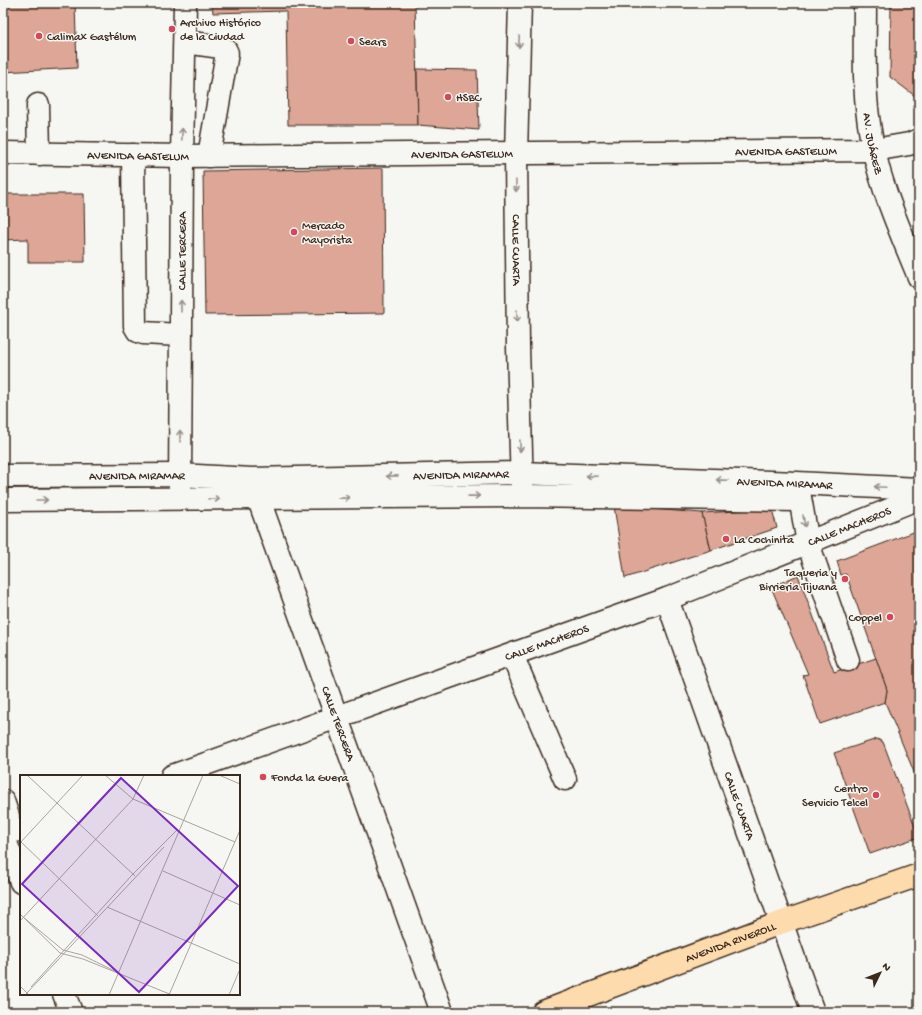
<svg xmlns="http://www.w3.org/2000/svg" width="922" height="1015" font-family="'Gochi Hand',sans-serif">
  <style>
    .building { fill: #dda696; stroke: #3b2a1e }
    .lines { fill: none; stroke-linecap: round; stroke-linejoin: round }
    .minor-casing { stroke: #3b2a1e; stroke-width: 25 }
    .major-casing { stroke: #3b2a1e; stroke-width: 25 }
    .minor { stroke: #f6f6f2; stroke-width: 22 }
    .major { stroke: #fedbac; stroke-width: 22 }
    .oneway { stroke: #989088 }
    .poi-dot { fill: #d1495b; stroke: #f6f6f2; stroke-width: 1.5 }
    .labels { text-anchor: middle; stroke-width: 3; stroke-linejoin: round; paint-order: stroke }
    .poi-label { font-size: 12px; fill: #3b2a1e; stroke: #f6f6f2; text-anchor: start }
    .street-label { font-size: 12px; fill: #3b2a1e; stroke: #f6f6f2 }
    .inset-road { fill: none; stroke: #aba49d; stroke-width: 1 }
    .view { fill: #7b2cbf; fill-opacity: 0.15; stroke: #7b2cbf; stroke-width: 2 }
    .inset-edge { fill: none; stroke: #3b2a1e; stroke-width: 2 }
  </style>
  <rect width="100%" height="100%" fill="#f6f6f2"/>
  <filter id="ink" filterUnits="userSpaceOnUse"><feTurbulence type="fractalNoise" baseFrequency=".025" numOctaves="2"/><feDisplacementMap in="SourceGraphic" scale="8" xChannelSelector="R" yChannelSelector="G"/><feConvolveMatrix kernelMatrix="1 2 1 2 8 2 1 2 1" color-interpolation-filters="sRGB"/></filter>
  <g filter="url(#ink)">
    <g class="building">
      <path d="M3,3H75L77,68L3,72Z"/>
      <path d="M212,3H415L418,125H288L286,11L213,13Z"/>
      <path d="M891,3H919V95L915,96L890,77Z"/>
      <path d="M417,69L477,70L479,130L418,125Z"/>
      <path d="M383,168L384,313L205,315L203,171Z"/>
      <path d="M3,194H84L85,262H28V239L3,240Z"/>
      <path d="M614,506L702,513L711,550L625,578Z"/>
      <path d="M772,509L777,528L711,550L702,513Z"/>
      <path d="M919,530V784L885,702L887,690L846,574L841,575L837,561Z"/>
      <path d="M798,575L834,672L876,658L887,690L885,702L820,724L803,675L808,674L771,587Z"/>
      <path d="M877,739L883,742L919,837L870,854L834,753Z"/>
    </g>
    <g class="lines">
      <defs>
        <g id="minor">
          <path id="s1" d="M520,3L516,154L518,347L522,488"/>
          <path id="s2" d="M865,3C865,43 863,85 869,124C876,178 899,228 919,277"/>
          <path d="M185,42L221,47L225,49L227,53L209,156"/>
          <path d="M38,105L39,154"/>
          <path id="s3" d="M3,153L182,156L874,150L909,144L919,140"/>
          <path d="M133,155L135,326L138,331L143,333L180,335"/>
          <path id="s4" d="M3,476L179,475L252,479L520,473L797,483L919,489"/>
          <path id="s5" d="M254,486L442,1012"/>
          <path d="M798,486L808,543L848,660"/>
          <path id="s6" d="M180,490L182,156L185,3"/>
          <path d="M3,500L523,496L800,500"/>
          <path id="s7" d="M667,599L813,1012"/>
          <path d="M512,655L565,779"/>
          <path id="s8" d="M172,776L667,599L919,498"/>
          <path d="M3,801L8,816L3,835"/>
          <path d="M21,829L3,835L21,882"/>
          <path d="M64,994L71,1012"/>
        </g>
        <g id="major">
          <path id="s9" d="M543,1012L780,923L919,875"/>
        </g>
      </defs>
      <use href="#minor" class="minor-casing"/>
      <use href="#major" class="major-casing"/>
      <use href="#minor" class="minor"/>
      <use href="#major" class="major"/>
    </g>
    <defs><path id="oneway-shaft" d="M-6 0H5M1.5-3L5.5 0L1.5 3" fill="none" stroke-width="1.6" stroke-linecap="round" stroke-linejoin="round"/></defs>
    <g class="oneway">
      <use href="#oneway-shaft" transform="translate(519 42) rotate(92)"/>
      <use href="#oneway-shaft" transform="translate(182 134) rotate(-88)"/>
      <use href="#oneway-shaft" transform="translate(516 186) rotate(89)"/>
      <use href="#oneway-shaft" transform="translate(181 306) rotate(-90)"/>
      <use href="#oneway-shaft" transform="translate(517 316) rotate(89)"/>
      <use href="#oneway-shaft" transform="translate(180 436) rotate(-90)"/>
      <use href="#oneway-shaft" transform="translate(520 446) rotate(89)"/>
      <use href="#oneway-shaft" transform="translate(392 476) rotate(179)"/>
      <use href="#oneway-shaft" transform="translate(592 476) rotate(-178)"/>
      <use href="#oneway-shaft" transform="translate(722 480) rotate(-178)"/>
      <use href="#oneway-shaft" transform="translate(880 487) rotate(-177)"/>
      <use href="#oneway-shaft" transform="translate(474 496) rotate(-1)"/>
      <use href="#oneway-shaft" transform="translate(344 498) rotate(-1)"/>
      <use href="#oneway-shaft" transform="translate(214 499)"/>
      <use href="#oneway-shaft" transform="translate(42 500)"/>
      <use href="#oneway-shaft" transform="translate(804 521) rotate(80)"/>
    </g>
  </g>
  <g class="poi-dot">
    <circle cx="172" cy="29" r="4"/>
    <circle cx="39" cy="36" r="4"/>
    <circle cx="351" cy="41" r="4"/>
    <circle cx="448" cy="97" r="4"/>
    <circle cx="294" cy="232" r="4"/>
    <circle cx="726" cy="539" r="4"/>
    <circle cx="845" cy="579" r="4"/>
    <circle cx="890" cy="617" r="4"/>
    <circle cx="263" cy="777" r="4"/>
    <circle cx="876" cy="795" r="4"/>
  </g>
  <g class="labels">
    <g class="poi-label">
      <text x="180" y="26">Archivo Histórico<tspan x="180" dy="14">de la Ciudad</tspan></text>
      <text x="47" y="40">Calimax Gastélum</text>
      <text x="359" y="45">Sears</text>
      <text x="456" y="101">HSBC</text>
      <text x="302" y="229">Mercado<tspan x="302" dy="14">Mayorista</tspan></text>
      <text x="734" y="543">La Cochinita</text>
      <text x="837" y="576" text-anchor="end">Taqueria y<tspan x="837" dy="14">Birrieria Tijuana</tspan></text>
      <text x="882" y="621" text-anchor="end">Coppel</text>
      <text x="271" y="781">Fonda la Guera</text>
      <text x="868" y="792" text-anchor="end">Centro<tspan x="868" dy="14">Servicio Telcel</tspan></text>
    </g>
    <g class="street-label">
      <text dy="4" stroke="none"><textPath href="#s2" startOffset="141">AV. JUÁREZ</textPath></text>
      <text dy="4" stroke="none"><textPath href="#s3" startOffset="783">AVENIDA GASTELUM</textPath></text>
      <text dy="4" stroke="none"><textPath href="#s3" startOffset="459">AVENIDA GASTELUM</textPath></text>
      <text dy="4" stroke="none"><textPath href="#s3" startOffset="135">AVENIDA GASTELUM</textPath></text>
      <text dy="4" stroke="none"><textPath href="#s1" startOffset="247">CALLE CUARTA</textPath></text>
      <text dy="4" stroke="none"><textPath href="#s6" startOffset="239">CALLE TERCERA</textPath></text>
      <text dy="4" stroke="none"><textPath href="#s4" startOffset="134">AVENIDA MIRAMAR</textPath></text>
      <text dy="4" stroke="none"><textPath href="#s4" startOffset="458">AVENIDA MIRAMAR</textPath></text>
      <text dy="4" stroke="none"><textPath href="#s4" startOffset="782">AVENIDA MIRAMAR</textPath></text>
      <text dy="4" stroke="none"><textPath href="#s8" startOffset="722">CALLE MACHEROS</textPath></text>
      <text dy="4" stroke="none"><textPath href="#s8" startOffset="398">CALLE MACHEROS</textPath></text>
      <text dy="4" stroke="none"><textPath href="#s5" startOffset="252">CALLE TERCERA</textPath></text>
      <text dy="4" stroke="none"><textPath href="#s7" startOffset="219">CALLE CUARTA</textPath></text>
      <text dy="4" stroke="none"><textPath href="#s9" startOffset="200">AVENIDA RIVEROLL</textPath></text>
    </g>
  </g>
  <g transform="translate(20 775)">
    <rect width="220" height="220" fill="#f6f6f2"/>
    <path class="inset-road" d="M7,0L115,101M85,0L113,24L215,67M199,0L220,9M0,66L78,141M0,68L63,0M143,96L220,130M87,132L220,189M0,139L40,178L63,184L152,220M3,142L43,175L62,180L99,198M0,146L113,24L124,0M0,211L9,220M11,212L112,100L157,55M5,220L144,72M89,220L183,0M149,220L220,55M209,220L220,194"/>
    <path class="view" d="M101,3L218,111L119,217L2,109Z"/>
    <rect width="220" height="220" class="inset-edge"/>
  </g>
  <rect width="922" height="1015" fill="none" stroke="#f6f6f2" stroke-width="16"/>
  <rect x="8" y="8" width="906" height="999" fill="none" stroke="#3b2a1e" stroke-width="1.5" filter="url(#ink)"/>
  <g transform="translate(880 973) rotate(47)" stroke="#f6f6f2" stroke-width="3" paint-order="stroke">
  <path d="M0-3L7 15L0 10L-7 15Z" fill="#3b2a1e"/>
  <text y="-6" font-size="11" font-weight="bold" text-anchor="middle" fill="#3b2a1e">N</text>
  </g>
</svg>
